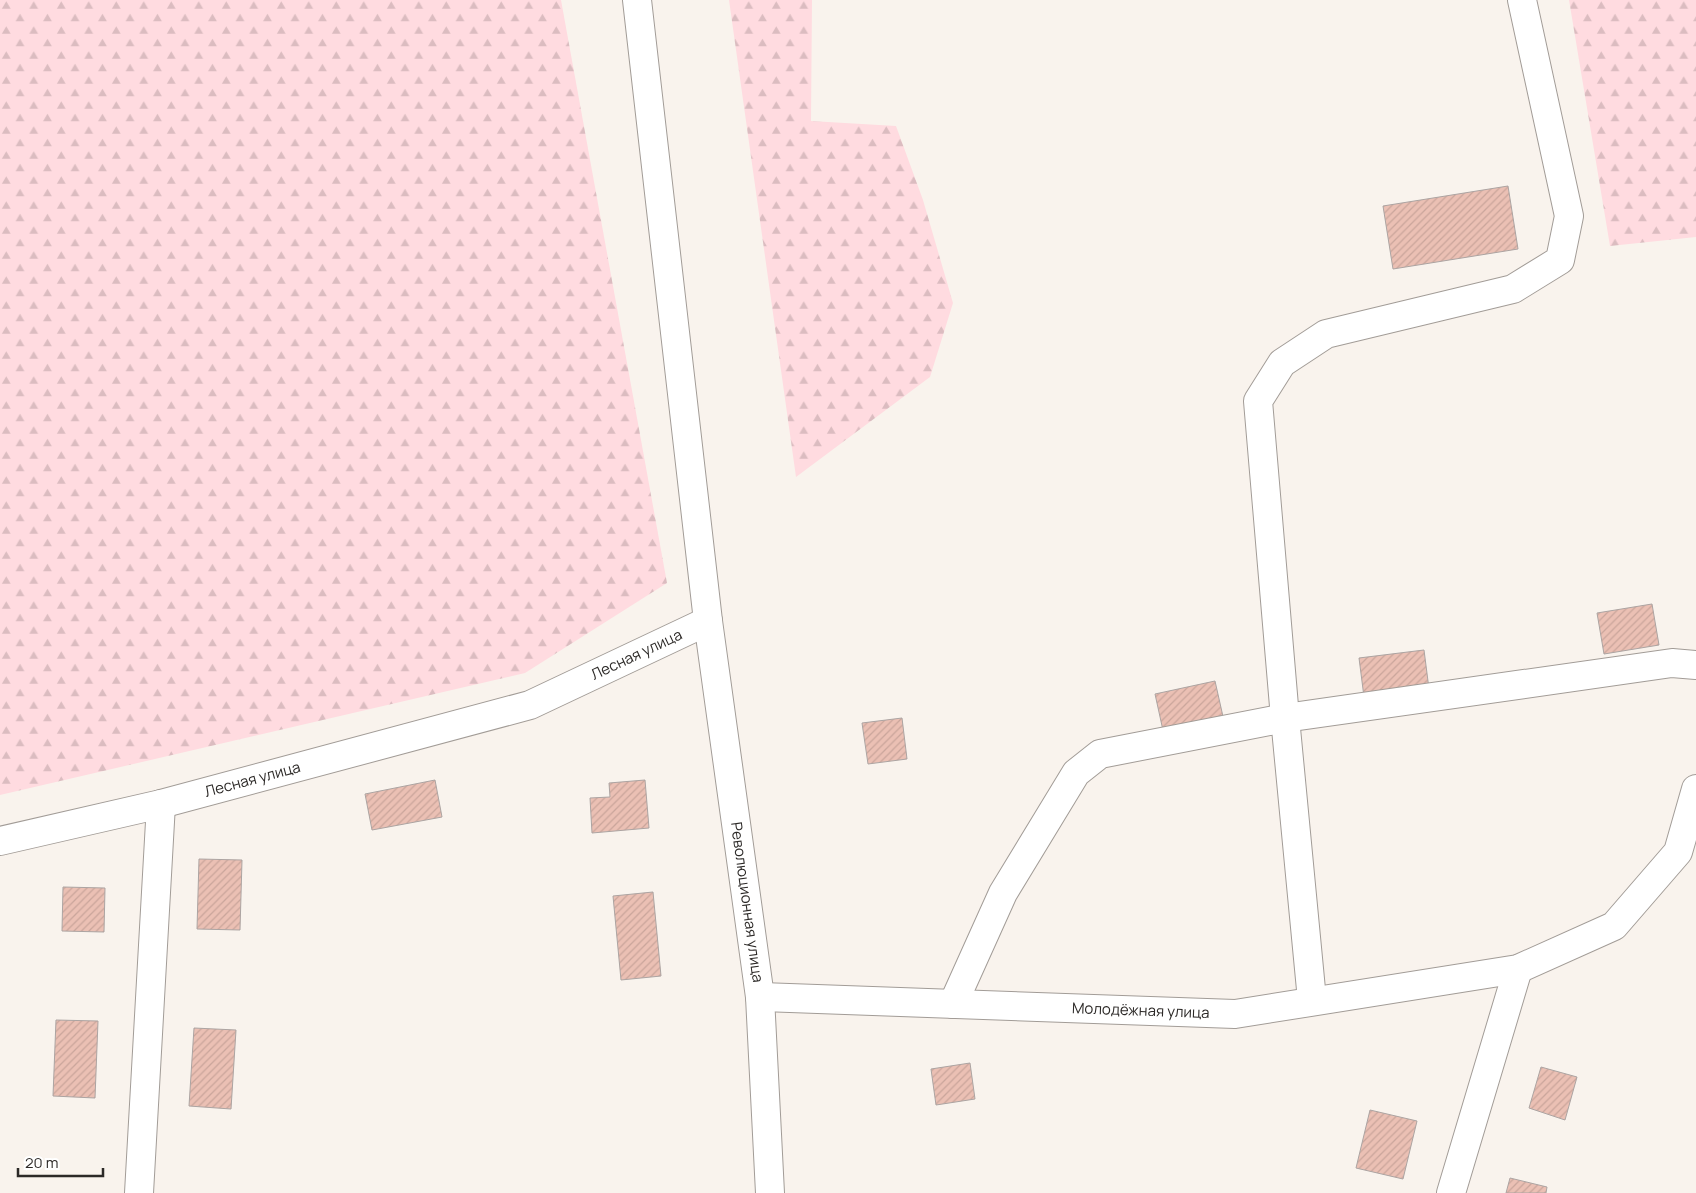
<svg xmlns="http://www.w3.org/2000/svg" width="1696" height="1193" viewBox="0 0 1696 1193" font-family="Manrope,sans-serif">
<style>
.forest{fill:url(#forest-firs)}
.building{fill:url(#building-hatch);stroke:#aca4a2}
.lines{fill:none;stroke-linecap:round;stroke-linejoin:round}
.minor-casing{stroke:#a29c97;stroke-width:30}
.minor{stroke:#fff;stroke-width:28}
.labels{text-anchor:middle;stroke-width:4;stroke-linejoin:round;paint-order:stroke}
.street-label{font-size:15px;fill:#2c2927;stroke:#fff}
</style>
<defs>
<pattern id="forest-firs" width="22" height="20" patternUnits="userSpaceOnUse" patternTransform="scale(1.25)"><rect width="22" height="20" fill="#ffdbe0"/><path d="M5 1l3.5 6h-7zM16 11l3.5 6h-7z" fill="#dbbcc0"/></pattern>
<pattern id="building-hatch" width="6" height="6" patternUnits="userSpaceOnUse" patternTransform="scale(1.25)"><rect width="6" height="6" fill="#ebc0b4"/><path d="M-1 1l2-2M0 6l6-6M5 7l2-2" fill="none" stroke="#caa59b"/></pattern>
</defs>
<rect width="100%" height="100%" fill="#f9f3ed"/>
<g class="forest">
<polygon points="0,0 561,0 667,583 525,673 0,795"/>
<polygon points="729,0 812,0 811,121 896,126 923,200 953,303 930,377 796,477"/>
<polygon points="1569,0 1696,0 1696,237 1610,246"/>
</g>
<g class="building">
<polygon points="1508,186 1518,249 1393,269 1383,206"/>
<polygon points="1652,604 1659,645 1604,654 1597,613"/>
<polygon points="1424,650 1429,689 1364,697 1359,658"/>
<polygon points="1215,681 1224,721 1164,735 1155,694"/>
<polygon points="902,718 907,759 868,764 862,723"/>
<polygon points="435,780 442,817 372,830 365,794"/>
<polygon points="645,780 649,828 592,833 590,798 610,797 609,783"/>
<polygon points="199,859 242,860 240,930 197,929"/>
<polygon points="63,887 105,888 104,932 62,931"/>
<polygon points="653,892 661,976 621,980 613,896"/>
<polygon points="56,1020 98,1021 95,1098 53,1096"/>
<polygon points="194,1028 236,1030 231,1109 189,1106"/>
<polygon points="970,1063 975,1099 936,1105 931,1069"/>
<polygon points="1541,1067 1577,1077 1565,1120 1529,1108"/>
<polygon points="1370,1110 1417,1121 1403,1179 1356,1168"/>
<polygon points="1510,1178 1547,1187 1546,1193 1506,1193"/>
</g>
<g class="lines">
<defs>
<g id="minor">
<path id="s1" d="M637,0L708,621L760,997L770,1193"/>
<path id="s2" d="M0,841L161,804L530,705L708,621"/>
<path id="s3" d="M760,997L1235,1014L1518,969L1614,926L1678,852L1696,789"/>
<polyline points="1312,1000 1285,718 1258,401 1282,363 1326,334 1513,289 1560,260 1569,216 1522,0"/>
<polyline points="953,1004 1003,893 1076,773 1100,754 1285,718 1672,663 1696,665"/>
<polyline points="139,1193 161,804"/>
<polyline points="1451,1193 1518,969"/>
</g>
</defs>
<use href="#minor" class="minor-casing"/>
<use href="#minor" class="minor"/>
</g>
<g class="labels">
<g class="street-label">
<text dy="5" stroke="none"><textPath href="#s2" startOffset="665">Лесная улица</textPath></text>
<text dy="5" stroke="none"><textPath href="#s2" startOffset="260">Лесная улица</textPath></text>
<text dy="5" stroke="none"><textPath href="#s1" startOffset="909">Революционная улица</textPath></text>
<text dy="5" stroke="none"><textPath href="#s3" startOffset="381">Молодёжная улица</textPath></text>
</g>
</g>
<path d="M18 1168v8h85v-8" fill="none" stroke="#2c2927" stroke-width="2.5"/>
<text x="25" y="1168" font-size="15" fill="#2c2927" stroke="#ffffff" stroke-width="4" paint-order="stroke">20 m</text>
</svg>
